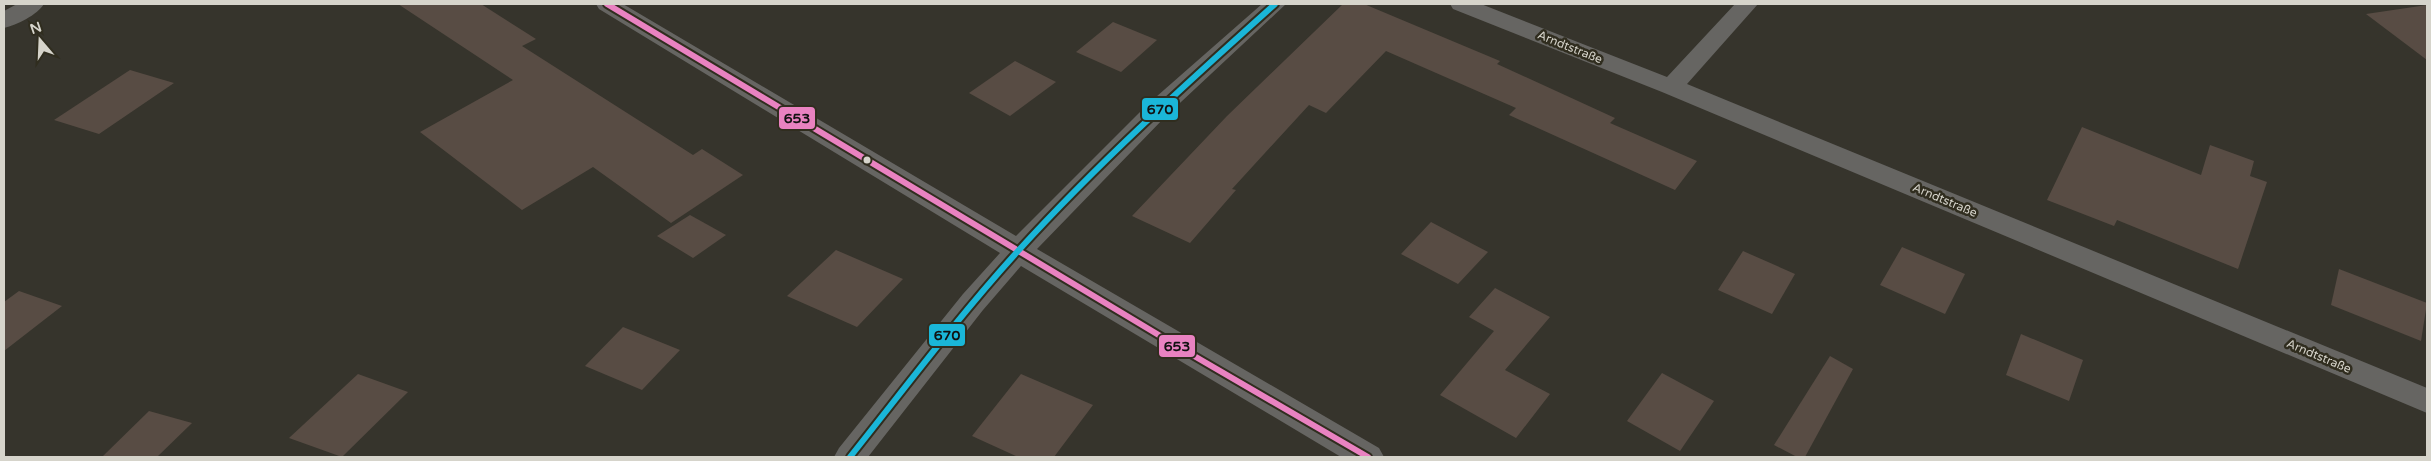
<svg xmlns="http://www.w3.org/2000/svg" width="2431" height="461" viewBox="0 0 2431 461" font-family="'Varela Round',sans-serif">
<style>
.building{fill:#584c44}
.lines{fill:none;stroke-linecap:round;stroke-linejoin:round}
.minor{fill:#666562;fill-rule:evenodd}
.bus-1-casing{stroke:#302d1f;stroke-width:10}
.bus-2-casing{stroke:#302d1f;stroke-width:10}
.bus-1{stroke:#e982c1;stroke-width:6}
.bus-2{stroke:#1ab6d8;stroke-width:6}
.bus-dot{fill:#d6d4cb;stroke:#302d1f;stroke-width:2}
.labels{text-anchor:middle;stroke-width:5;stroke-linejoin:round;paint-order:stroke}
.street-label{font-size:12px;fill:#d6d4cb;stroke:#302d1f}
.line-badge{stroke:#302d1f;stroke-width:2}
.pale-badge-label{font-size:14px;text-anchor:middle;font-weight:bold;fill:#111}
</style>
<rect width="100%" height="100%" fill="#36342c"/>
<g class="building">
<polygon points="398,4 481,4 536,39 522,46 693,155 702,149 743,175 671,223 593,167 522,210 420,132 513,80"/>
<polygon points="1343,4 1364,4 1500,61 1497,64 1615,118 1610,123 1697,161 1675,190 1509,115 1516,108 1386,51 1326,113 1309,105 1232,189 1236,190 1190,243 1132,216 1227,116"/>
<polygon points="2427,5 2427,60 2366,14"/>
<polygon points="1113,22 1157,40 1121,72 1076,52"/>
<polygon points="1015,61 1056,82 1010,116 969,93"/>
<polygon points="130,70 174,83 99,134 54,120"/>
<polygon points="2082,127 2201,175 2210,145 2254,161 2250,176 2267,182 2238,269 2117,220 2114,226 2047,200"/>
<polygon points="690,215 726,235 693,258 657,236"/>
<polygon points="1431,222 1488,252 1458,284 1401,254"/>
<polygon points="1902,247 1965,274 1945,314 1880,285"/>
<polygon points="836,250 903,279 857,327 787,296"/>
<polygon points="1743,251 1795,274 1772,314 1718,290"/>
<polygon points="2339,269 2427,303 2421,341 2331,305"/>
<polygon points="1495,288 1550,317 1505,370 1550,394 1516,438 1440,395 1494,331 1469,317"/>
<polygon points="19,291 62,306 4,351 4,302"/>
<polygon points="623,327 680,350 642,390 585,366"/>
<polygon points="2021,334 2083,360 2069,401 2006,375"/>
<polygon points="1830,356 1853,369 1805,457 1797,457 1774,445"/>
<polygon points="1662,373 1714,401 1680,451 1627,421"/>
<polygon points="358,374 408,392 342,457 289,438"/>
<polygon points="1021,374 1093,405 1054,457 1018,457 972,436"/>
<polygon points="149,411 192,423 157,457 102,457"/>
</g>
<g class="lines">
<g class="minor">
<path d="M17,4H44C37,15 17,25 4,28V11Z"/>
<polygon points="596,4 623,4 1016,236 1148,104 1262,4 1286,4 1166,116 1037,249 1379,448 1384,457 1341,457 1021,266 983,310 868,457 834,457 839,448 963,294 1000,253 599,9"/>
<polygon points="1450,4 1481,4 1667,77 1735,4 1758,4 1687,84 2427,388 2427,413 1662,92 1453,9"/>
</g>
<defs>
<polyline id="bus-1" points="607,4 1177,346 1368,457"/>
<path id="bus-2" d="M850,457C905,388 958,317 1018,251C1098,163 1187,83 1275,4"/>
</defs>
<use href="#bus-1" class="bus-1-casing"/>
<use href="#bus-2" class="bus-2-casing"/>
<use href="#bus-1" class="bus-1"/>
<use href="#bus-2" class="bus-2"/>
</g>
<circle class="bus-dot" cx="867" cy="160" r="4.5"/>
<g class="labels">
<g class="street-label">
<text transform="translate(1570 47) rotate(22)" y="4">Arndtstraße</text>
<text transform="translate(1945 200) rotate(23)" y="4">Arndtstraße</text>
<text transform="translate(2319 356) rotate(23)" y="4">Arndtstraße</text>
</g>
</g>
<g class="line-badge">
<rect x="1141" y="97" width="38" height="24" rx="5" fill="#1ab6d8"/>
<rect x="778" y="106" width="38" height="24" rx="5" fill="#e982c1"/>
<rect x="928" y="323" width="38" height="24" rx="5" fill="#1ab6d8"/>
<rect x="1158" y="334" width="38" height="24" rx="5" fill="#e982c1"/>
</g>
<g class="pale-badge-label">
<text x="1160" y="114">670</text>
<text x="797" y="123">653</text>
<text x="947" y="340">670</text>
<text x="1177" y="351">653</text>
</g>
<rect width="2431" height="461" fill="none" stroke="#d6d4cb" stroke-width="10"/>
<g transform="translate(40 40) rotate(341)" stroke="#302d1f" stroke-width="4" paint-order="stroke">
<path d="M0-4L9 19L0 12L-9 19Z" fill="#d6d4cb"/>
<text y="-8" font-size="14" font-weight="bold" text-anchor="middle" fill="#d6d4cb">N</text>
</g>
</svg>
